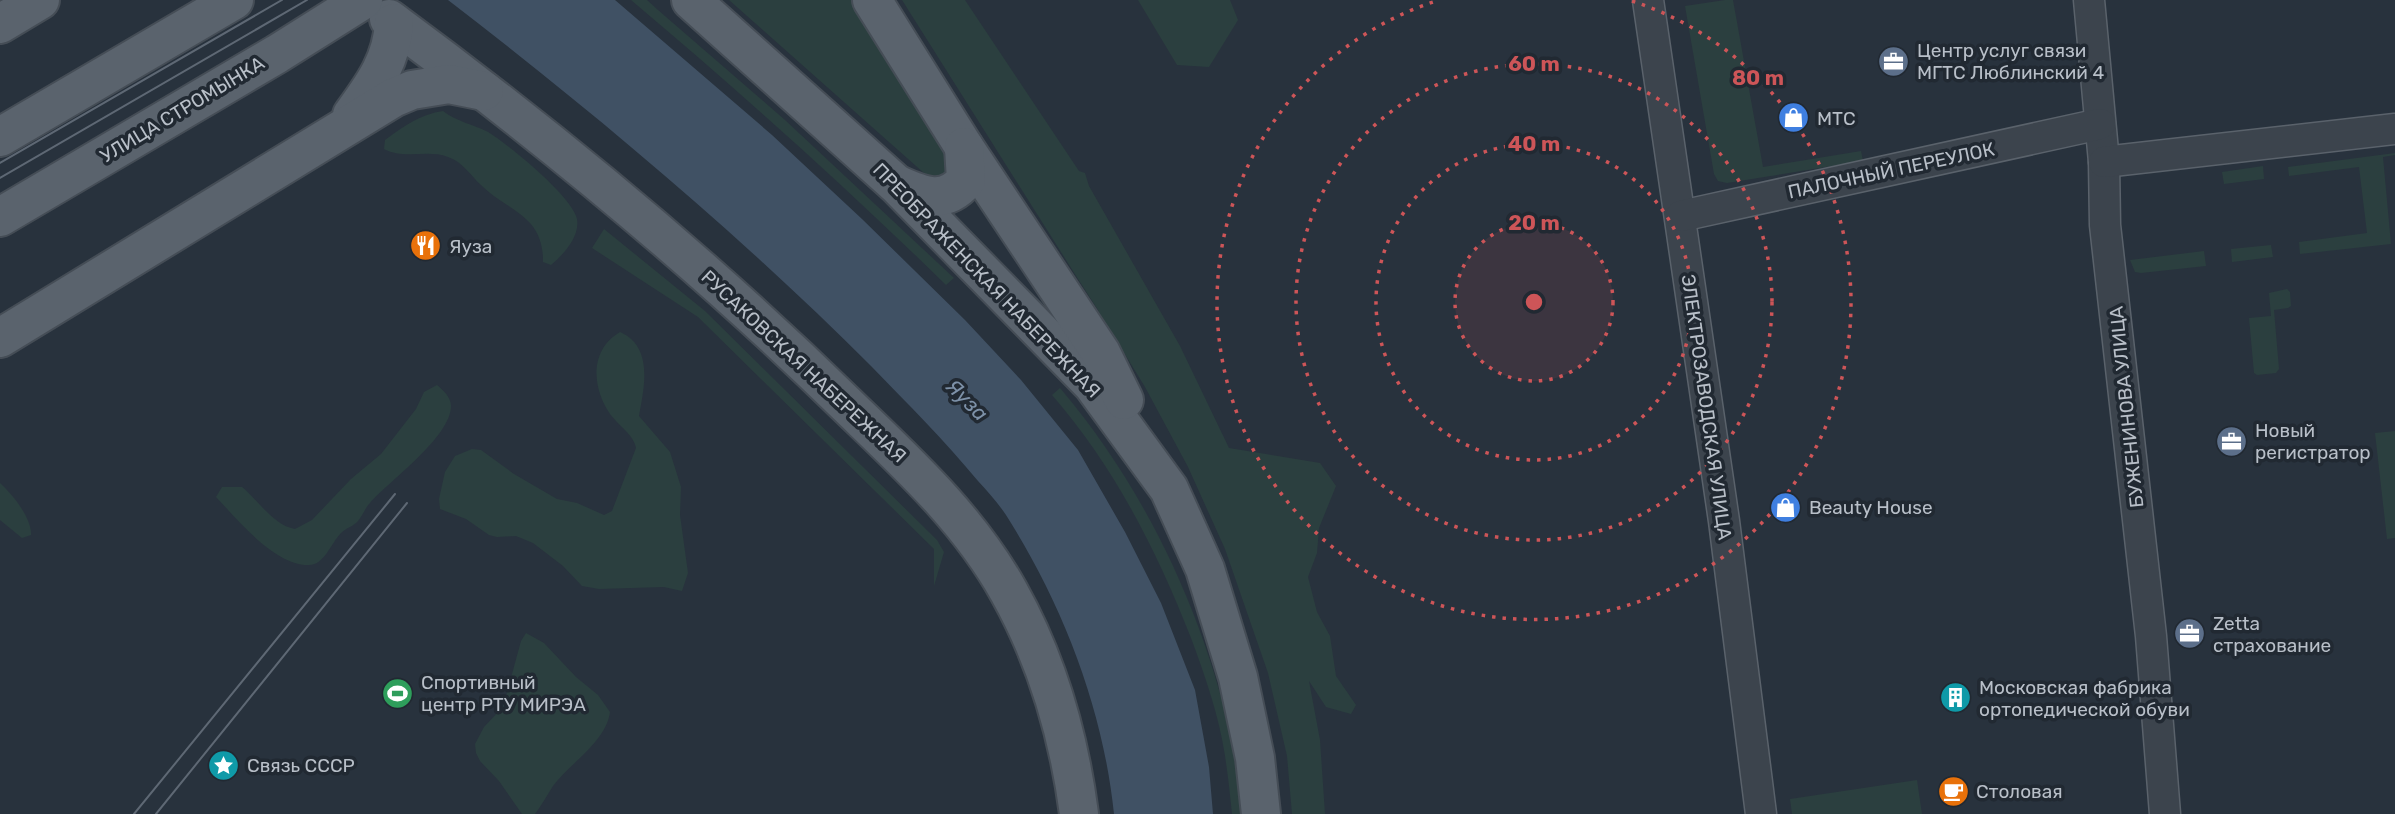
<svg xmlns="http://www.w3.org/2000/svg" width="2395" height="814" viewBox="0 0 2395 814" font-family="Rubik,sans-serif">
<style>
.green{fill:#2b3f3f}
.water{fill:#405164}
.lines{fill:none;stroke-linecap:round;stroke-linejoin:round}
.minor-casing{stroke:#5a626b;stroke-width:33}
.major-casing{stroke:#454d56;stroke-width:42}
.minor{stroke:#3c444d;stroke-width:30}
.major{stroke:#5a636d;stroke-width:38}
.tram{stroke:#5e6874;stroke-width:2}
.ring{fill:none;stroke:#cd5558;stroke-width:3.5;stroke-dasharray:3.5 7}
.labels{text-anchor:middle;stroke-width:7;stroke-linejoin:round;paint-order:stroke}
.poi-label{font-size:19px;fill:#b8bfc8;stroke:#212932;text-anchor:start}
.street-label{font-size:19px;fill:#b8bfc8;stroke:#212932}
.water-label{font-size:21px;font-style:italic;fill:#7d91a8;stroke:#212932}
.centre{fill:#cd5558;stroke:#212932;stroke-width:3.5}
.ring-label{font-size:21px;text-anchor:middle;font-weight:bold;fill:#cd5558;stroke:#212932;stroke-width:7;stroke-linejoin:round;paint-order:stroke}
</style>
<rect width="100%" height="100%" fill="#28323d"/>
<g class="green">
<path d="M631,0H647L658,10L785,120L954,278L946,285C845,186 739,91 631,0Z"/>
<polygon points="729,0 852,0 941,140 955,172 938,182 925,174"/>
<polygon points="902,0 965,0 1079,171 1085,173 1089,186 1180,346 1229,448 1320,463 1336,486 1319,528 1317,553 1308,577 1317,612 1330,636 1336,676 1356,705 1351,714 1326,707 1309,681 1320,740 1325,814 1292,814 1287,756 1268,673 1225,549 1188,467 1145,387 1118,343 1110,337 1098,310 1078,279"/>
<polygon points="1138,0 1230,0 1238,20 1209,67 1177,65"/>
<polygon points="1725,0 1733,0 1763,167 1861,151 1863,161 1727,183 1718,181 1714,174 1685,6"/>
<path d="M443,111C457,122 473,124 488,132C508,144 573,197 577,219C580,237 563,255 551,265L543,262C544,215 507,211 481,185C470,175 463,162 448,157C427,149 405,160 384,149L385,140C402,127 421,114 443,111Z"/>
<polygon points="2395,153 2395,155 2383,157 2391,244 2300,254 2299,242 2367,233 2359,167 2289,176 2288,167"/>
<polygon points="2263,166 2264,179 2224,184 2222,172"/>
<polygon points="604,229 705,311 937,540 944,552 934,586 934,549 698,317 592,248"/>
<polygon points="2271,245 2273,257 2232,262 2231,249"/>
<polygon points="2204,251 2206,266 2141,273 2135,272 2130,260"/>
<polygon points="2287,289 2290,292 2291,306 2288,308 2274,310 2279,369 2276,373 2257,375 2254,373 2249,318 2271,316 2269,293"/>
<path d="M620,332C654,347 644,388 639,416L670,452L681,487L680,515L688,573L682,591L664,587L599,589L582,586L563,566L533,543L516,536L497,537L489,535L466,519L440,509L439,499L445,472L455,456L472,449L481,450L514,474L557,499L577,503L604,515L612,511L636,448C634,435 618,425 610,414C592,388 589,350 620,332Z"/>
<path d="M437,385C443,390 451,397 451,406C451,437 389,481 370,503C365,508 363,515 358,521C354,526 346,528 341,533C331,543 324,566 308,565C274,565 238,520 216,497L222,487H242C259,501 273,525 295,529L312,520L351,479L381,454L416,409L424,392Z"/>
<path d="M1060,388C1147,490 1207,620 1234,750C1239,771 1239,793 1242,814H1232C1230,795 1228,775 1225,756C1219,716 1205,676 1191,638C1157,551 1114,466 1052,395Z"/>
<polygon points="2395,431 2395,538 2387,539 2375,433"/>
<path d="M0,483C12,494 32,518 31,535L22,538L0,520Z"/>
<path d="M526,633L544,643L576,677L598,695L610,712C606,742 570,763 553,786C547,795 542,805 535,814H522L499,781L480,761L476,753L475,744L484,727L503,707L521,641Z"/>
<polygon points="1917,780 1922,814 1792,814 1790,799"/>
</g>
<path class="water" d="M448,0H615L772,135L862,219L965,320L1021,380L1078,450L1125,532L1161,603L1195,690L1209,767L1213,814H1114C1103,708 1063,605 1006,515C998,503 988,492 978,481C945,441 908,404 871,366C740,235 595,113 448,0Z"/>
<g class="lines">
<defs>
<g id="minor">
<polyline points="1648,0 1724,521 1761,814"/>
<polyline points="2089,0 2104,162 2105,225 2151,636 2165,814"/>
<polyline points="2104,162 2395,129"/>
<polyline points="1681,216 2100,124"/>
</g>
<g id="major">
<polyline points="691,0 896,184 1093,385 1169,489 1205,569 1238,677 1255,758 1261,814"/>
<polyline points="872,0 964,147 1101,353 1124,400"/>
<path d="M389,19C549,137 704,265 846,404C906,462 968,518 1009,592C1047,660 1069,737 1079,814"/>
<polyline points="0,24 40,0"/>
<path d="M352,115C373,86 392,61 394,23"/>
<polyline points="0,137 234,0"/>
<path d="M896,184C923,196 944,206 966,180L964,147"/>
<polyline points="0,217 277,54 363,0"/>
<polyline points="0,338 393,98 412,90 449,84 484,91"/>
</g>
</defs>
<use href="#minor" class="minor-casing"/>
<use href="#major" class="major-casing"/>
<use href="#minor" class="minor"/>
<use href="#major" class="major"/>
<g class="tram">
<polyline points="0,163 282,0"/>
<polyline points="0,178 307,0"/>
<polyline points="134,814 395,494"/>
<polyline points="156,814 407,503"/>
</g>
</g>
<circle cx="1534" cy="302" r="79" fill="#cd5558" fill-opacity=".12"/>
<g class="ring">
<circle cx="1534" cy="302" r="79"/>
<circle cx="1534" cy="302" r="158"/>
<circle cx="1534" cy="302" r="238"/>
<path d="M1632 1A317 317 0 1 1 1436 1"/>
</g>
<defs>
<symbol id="office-disc" viewBox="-11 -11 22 22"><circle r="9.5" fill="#5c6f8a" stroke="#212932"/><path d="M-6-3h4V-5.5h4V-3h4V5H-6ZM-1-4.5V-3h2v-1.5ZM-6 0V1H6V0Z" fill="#fff"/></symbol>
<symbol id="shop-disc" viewBox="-11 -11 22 22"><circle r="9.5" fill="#3f7fe0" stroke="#212932"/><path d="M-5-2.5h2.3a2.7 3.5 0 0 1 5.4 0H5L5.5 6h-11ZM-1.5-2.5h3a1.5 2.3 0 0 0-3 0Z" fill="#fff"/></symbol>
<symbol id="restaurant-disc" viewBox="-11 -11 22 22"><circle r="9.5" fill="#e8710a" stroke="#212932"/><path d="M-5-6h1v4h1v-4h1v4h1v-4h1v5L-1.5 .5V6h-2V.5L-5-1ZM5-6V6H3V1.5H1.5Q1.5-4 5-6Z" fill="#fff"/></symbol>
<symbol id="stadium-disc" viewBox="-11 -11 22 22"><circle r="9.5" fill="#2e9e5b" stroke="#212932"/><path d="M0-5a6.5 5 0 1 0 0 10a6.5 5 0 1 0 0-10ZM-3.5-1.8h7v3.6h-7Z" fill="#fff"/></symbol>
<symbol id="building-disc" viewBox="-11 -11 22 22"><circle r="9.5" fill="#0f9aa8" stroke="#212932"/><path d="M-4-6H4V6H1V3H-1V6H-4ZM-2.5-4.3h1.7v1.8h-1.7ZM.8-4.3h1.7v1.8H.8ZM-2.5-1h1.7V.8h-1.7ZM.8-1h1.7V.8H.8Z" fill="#fff"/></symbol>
<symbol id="sight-disc" viewBox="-11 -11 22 22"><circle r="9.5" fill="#0f9aa8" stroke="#212932"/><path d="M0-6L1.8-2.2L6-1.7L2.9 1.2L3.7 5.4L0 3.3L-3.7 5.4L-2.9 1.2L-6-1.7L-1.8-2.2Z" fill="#fff"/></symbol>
<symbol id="cafe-disc" viewBox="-11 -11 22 22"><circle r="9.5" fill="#e8710a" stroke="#212932"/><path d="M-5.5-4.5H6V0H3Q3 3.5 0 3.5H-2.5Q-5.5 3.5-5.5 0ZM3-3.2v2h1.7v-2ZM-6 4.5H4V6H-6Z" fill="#fff"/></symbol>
</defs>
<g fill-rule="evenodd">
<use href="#office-disc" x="1876" y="44" width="35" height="35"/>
<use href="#shop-disc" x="1776" y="100" width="35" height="35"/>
<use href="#restaurant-disc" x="408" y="228" width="35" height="35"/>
<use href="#office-disc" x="2214" y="424" width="35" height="35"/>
<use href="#shop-disc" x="1768" y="490" width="35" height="35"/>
<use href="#office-disc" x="2172" y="616" width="35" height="35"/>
<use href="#stadium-disc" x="380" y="676" width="35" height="35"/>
<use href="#building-disc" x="1938" y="680" width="35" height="35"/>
<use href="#sight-disc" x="206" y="748" width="35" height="35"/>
<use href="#cafe-disc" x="1936" y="774" width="35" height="35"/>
</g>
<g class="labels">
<g class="poi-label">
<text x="1917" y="57">Центр услуг связи<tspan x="1917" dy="22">МГТС Люблинский 4</tspan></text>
<text x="1817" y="125">МТС</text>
<text x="449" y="253">Яуза</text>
<text x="2255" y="437">Новый<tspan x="2255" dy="22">регистратор</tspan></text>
<text x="1809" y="514">Beauty House</text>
<text x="2213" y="630">Zetta<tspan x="2213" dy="22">страхование</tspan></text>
<text x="421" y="689">Спортивный<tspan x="421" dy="22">центр РТУ МИРЭА</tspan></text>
<text x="1979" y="694">Московская фабрика<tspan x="1979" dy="22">ортопедической обуви</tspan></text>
<text x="247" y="772">Связь СССР</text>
<text x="1976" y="798">Столовая</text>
</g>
<g class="street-label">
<text transform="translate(182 109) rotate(-31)" y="7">УЛИЦА СТРОМЫНКА</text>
<text transform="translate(1891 170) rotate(-12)" y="7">ПАЛОЧНЫЙ ПЕРЕУЛОК</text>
<text transform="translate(987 280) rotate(46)" y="7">ПРЕОБРАЖЕНСКАЯ НАБЕРЕЖНАЯ</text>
<text transform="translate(804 366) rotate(43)" y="7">РУСАКОВСКАЯ НАБЕРЕЖНАЯ</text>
<text transform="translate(1707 407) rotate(82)" y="7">ЭЛЕКТРОЗАВОДСКАЯ УЛИЦА</text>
<text transform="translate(2126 407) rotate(-96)" y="7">БУЖЕНИНОВА УЛИЦА</text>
</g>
<g class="water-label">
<text transform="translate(967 400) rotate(45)" y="7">Яуза</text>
</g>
</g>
<circle cx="1534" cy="302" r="10" class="centre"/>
<g class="ring-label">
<text x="1534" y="71">60 m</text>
<text x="1758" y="85">80 m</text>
<text x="1534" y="151">40 m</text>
<text x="1534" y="230">20 m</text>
</g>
</svg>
